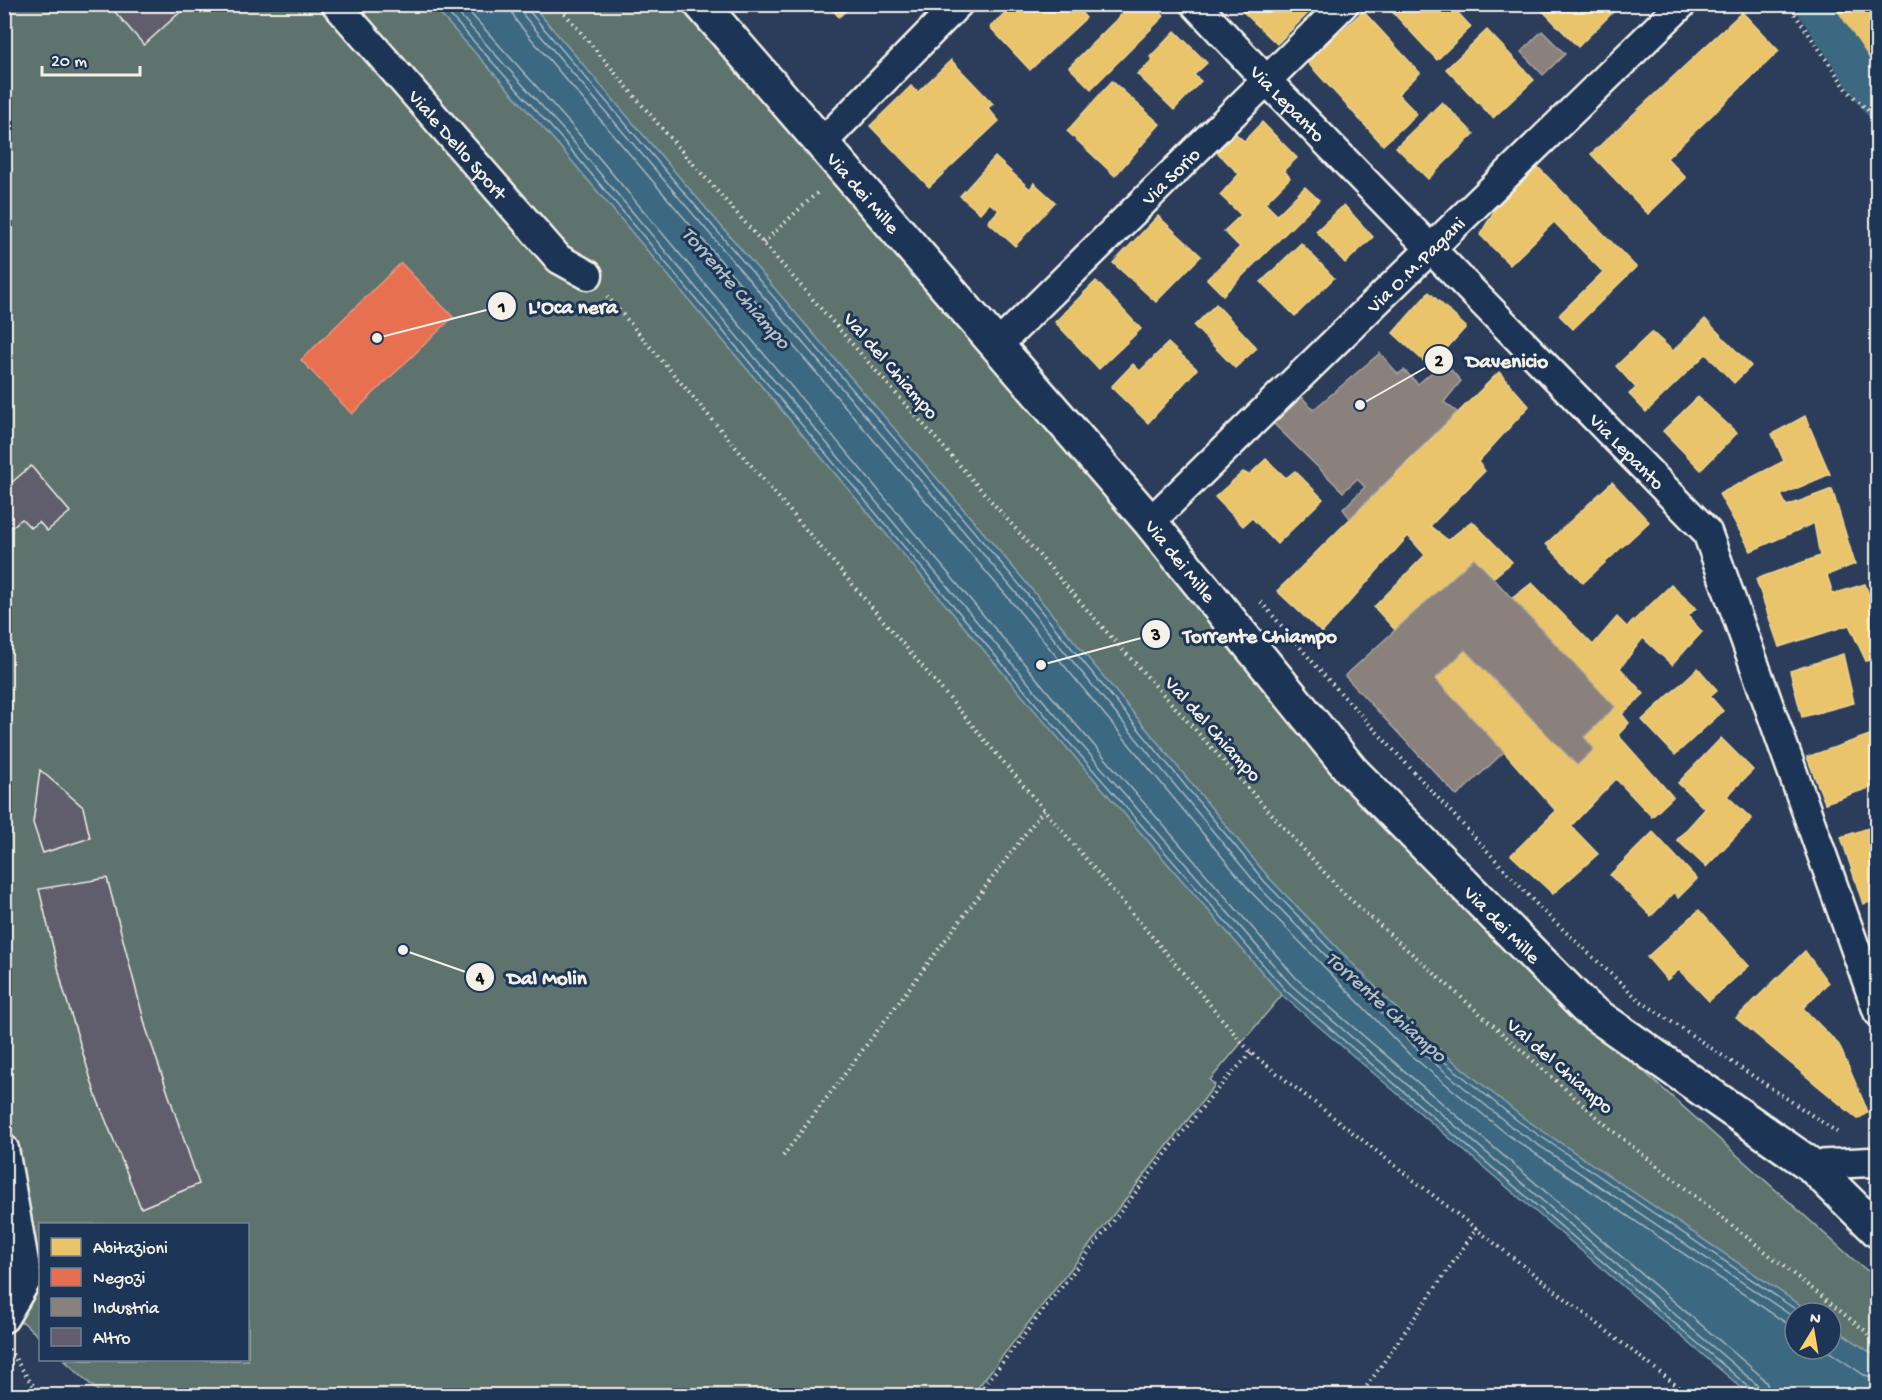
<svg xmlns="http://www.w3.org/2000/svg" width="1882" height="1400" viewBox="0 0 1882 1400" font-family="'Gochi Hand',sans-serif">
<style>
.green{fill:#5f736e;stroke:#aab2ab;stroke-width:1.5}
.water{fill:#3c6881;stroke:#869faa;stroke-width:1.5}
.homes{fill:#e9c46a;stroke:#ecd290;stroke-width:1.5}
.shops{fill:#e76f51;stroke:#eb967e;stroke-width:1.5}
.industry{fill:#8a817c;stroke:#aaa39c;stroke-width:1.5}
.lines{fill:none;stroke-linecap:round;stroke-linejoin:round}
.shore{stroke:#aababf;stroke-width:1.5}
.canal{stroke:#3c6881;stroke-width:34}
.building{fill:#615d6d;stroke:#f4f1e8;stroke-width:1.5}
.minor-casing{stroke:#f4f1e8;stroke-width:33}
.secondary-casing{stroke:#f4f1e8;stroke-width:38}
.path{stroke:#f4f1e8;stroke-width:4;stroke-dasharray:1.5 4.5;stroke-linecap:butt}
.minor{stroke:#1d3557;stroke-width:28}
.secondary{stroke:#1d3557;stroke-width:33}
.labels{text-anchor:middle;stroke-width:6;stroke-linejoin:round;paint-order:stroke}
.street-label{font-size:20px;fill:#f4f1e8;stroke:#1d3557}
.water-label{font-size:21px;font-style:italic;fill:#b4c1c4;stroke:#1d3557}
.leader{fill:none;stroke:#f4f1e8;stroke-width:2}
.callout-dot{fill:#f4f1e8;stroke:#1d3557;stroke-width:2}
.mark-label{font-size:18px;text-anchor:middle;font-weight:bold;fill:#111}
.callout-label{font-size:21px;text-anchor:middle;font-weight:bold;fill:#f4f1e8;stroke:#1d3557;stroke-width:6;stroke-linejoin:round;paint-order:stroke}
</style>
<rect width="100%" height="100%" fill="#2b3d5b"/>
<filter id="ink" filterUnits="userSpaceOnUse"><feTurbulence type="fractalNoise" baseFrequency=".0167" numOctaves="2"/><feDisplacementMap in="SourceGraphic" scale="12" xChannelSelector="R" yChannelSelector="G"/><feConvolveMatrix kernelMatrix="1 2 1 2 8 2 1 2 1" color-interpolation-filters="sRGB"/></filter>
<g filter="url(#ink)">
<g class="green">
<polygon points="5,5 432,5 556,142 1042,719 1282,995 1210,1080 1215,1085 972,1395 103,1396 64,1360 248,1360 248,1224 40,1224 40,1338 23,1322 5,1325"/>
<polygon points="532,5 701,5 1581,1015 1855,1261 1877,1278 1877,1357 1831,1326 1831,1313 1812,1313 1522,1117 1425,1038 1269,878 1023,579"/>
</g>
<polygon class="water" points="432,5 532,5 1023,579 1269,878 1425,1038 1522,1117 1812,1313 1795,1313 1795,1349 1831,1349 1831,1326 1877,1357 1877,1395 1750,1395 1282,995 1042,719 556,142"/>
<g class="homes">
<polygon points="827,4 853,4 839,17"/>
<polygon points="1014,4 1074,4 1086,18 1030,70 990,27"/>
<polygon points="1132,4 1153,4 1164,16 1091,89 1069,67"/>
<polygon points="1235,4 1317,4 1277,44"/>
<polygon points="1385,4 1450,4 1471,27 1437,60"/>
<polygon points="1536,4 1617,4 1619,6 1578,47"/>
<polygon points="1822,4 1878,4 1878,83 1851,47"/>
<polygon points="1363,11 1420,73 1398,94 1417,114 1383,145 1307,62"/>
<polygon points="1742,12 1779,51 1667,158 1686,178 1648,214 1591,154"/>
<polygon points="1487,30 1534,80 1493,118 1446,69"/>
<polygon points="1175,31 1207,63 1194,75 1201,81 1174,110 1137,74 1153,60 1150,57"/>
<polygon points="951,60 993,104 988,108 999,121 929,187 870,126 911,86 918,92"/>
<polygon points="1112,81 1160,124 1115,176 1067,131"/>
<polygon points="1442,102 1474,134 1428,179 1396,147"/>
<polygon points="1262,122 1297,158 1284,170 1290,178 1265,203 1277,215 1305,187 1319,200 1223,295 1207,279 1240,247 1224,231 1241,215 1220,195 1239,174 1217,152 1236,134 1244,141"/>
<polygon points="995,157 1030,189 1034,183 1055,202 1015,246 988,222 999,210 989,203 980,213 960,196"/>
<polygon points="1538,167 1636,267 1573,329 1559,315 1603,272 1554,222 1510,265 1480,235 1497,206"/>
<polygon points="1344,205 1373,237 1345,263 1316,231"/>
<polygon points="1158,216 1201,256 1156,302 1113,263"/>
<polygon points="1301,243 1334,278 1295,316 1261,282"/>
<polygon points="1096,281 1141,329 1099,369 1055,322"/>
<polygon points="1429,292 1466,327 1430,367 1393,333"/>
<polygon points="1216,304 1257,348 1235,368 1194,326"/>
<polygon points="1705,319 1751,366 1734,383 1706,354 1646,412 1629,394 1636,388 1616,366 1652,332 1673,351"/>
<polygon points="1168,343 1197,369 1148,423 1111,387 1133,364 1140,371"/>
<polygon points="1499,372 1529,406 1478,462 1485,471 1430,526 1448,540 1472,521 1512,562 1494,577 1474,558 1395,630 1374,607 1425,555 1408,536 1322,633 1277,591"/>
<polygon points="1698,397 1737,433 1701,470 1663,431"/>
<polygon points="1805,416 1830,474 1781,495 1787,506 1832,489 1855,564 1827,575 1833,594 1865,584 1878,620 1878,657 1866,661 1849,625 1779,647 1756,579 1820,556 1814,523 1751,551 1719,494 1784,461 1772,434"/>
<polygon points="1266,459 1286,478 1295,471 1323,499 1277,544 1252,518 1243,526 1215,497 1243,472 1249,475"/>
<polygon points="1612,482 1649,522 1583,583 1546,544"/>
<polygon points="1532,583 1593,645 1617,617 1627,627 1671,585 1696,608 1688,616 1702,632 1672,665 1643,638 1620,668 1644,694 1622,714 1629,723 1618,735 1673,797 1652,817 1616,779 1571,826 1598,854 1553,894 1511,855 1556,811 1504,752 1435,679 1465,650 1577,765 1594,749 1584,737 1615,707 1511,599"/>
<polygon points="1843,654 1854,703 1802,717 1790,671"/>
<polygon points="1698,668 1717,690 1710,696 1723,711 1675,755 1642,720"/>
<polygon points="1878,732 1878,785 1825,803 1807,757"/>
<polygon points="1721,738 1753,770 1727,796 1752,819 1706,867 1677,840 1705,809 1678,783"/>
<polygon points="1878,825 1878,900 1863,904 1841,837"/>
<polygon points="1653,832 1697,879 1678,898 1675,892 1651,916 1610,875"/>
<polygon points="1699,910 1749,966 1709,1001 1679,970 1667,980 1647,957"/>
<polygon points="1805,951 1828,983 1803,1008 1839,1045 1868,1112 1858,1119 1736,1018"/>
</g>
<polygon class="shops" points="401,263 453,317 352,414 301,360"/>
<g class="industry">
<polygon points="1542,31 1565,54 1543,75 1521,52"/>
<polygon points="1380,353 1398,374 1404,370 1418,384 1444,362 1461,381 1444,402 1457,412 1350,518 1343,509 1365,487 1357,479 1343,492 1273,423 1302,397 1313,410"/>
<polygon points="1474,558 1615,707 1584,737 1594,749 1577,765 1465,650 1435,679 1504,752 1457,796 1345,676"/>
</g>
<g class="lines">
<g class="shore">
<polyline points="440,4 561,138 1046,716 1286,991 1750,1388 1753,1396"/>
<polyline points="450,4 566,133 1052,711 1291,985 1755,1383 1759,1388 1760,1396"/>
<polyline points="462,4 573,127 1059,705 1297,979 1761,1376 1767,1384 1769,1396"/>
<polyline points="511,4 513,14 517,22 1005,594 1252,893 1409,1054 1508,1135 1795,1329"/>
<polyline points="520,4 524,16 1012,588 1259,887 1415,1047 1513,1128 1795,1318"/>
<polyline points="528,4 529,11 1018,583 1265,882 1420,1042 1518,1121 1801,1313"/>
<polyline points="1825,1349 1864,1375 1878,1378"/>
</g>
<polyline class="canal" points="1812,4 1878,102"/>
</g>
<g class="building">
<polygon points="108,4 189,4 144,45"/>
<polygon points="31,466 70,512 47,531 39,522 31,528 22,519 4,533 4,489"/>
<polygon points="40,770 83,807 90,838 43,853 33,823"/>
<polygon points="107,878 146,1028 199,1184 141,1208 96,1096 63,988 39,889"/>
</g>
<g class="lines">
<defs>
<g id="minor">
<path id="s1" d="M336,4L559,259L588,275"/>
<path id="s2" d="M1195,4L1267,81L1707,532L1878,1012"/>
<polyline points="822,143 958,4"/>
<path id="s3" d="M997,346L1344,4"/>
<path id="s4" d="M1150,522L1682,4"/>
<polyline points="4,1149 27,1279 4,1318"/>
<polyline points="1811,1165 1870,1162 1878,1164"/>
</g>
<g id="secondary">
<path id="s5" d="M701,4L1150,522L1351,770L1586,1008L1811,1165L1878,1231"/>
</g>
</defs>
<use href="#minor" class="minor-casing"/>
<use href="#secondary" class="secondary-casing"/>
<g class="path">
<polyline points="557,4 664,131 1113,639 1343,893 1613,1131 1878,1341"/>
<polyline points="1788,4 1848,91 1878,120"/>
<polyline points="763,243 820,190"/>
<polyline points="607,296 1251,1053 1690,1396"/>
<polyline points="1261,602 1324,675 1541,909 1639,1000 1837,1132"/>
<polyline points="783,1156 1044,809"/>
<polyline points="9,1349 31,1383 45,1396"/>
<polyline points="976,1396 1212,1095 1251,1053"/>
<polyline points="1360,1396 1477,1228"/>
</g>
<use href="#minor" class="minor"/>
<use href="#secondary" class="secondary"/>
</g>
</g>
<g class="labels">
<g class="street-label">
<text dy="7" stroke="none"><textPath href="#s2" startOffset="136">Via Lepanto</textPath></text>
<text dy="7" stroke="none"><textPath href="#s1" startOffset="186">Viale Dello Sport</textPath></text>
<text dy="7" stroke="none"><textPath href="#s3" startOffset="243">Via Sorio</textPath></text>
<text dy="7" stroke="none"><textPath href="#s5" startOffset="249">Via dei Mille</textPath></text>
<text dy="7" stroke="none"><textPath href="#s4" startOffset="370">Via O.M.Pagani</textPath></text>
<text transform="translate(892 365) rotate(49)" y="7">Val del Chiampo</text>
<text dy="7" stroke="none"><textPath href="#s2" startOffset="622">Via Lepanto</textPath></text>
<text dy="7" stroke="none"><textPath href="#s5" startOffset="735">Via dei Mille</textPath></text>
<text transform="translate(1214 728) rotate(48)" y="7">Val del Chiampo</text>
<text dy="7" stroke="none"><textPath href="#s5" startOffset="1221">Via dei Mille</textPath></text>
<text transform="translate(1561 1065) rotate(41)" y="7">Val del Chiampo</text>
</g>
<g class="water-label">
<text transform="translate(737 287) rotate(49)" y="7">Torrente Chiampo</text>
<text transform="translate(1387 1006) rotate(42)" y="7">Torrente Chiampo</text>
</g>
</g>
<path class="leader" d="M377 338L502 306M1360 405L1439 360M1041 665L1156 634M403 950L480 977"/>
<g class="callout-dot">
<circle cx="377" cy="338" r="6"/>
<circle cx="1360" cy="405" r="6"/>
<circle cx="1041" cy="665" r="6"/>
<circle cx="403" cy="950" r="6"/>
<circle cx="502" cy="306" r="15"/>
<circle cx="1439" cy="360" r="15"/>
<circle cx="1156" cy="634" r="15"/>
<circle cx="480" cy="977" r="15"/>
</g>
<g class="mark-label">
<text x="502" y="312">1</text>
<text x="1439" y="366">2</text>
<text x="1156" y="640">3</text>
<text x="480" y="983">4</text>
</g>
<g class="callout-label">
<text x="573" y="313">L'Oca nera</text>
<text x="1507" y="367">Davenicio</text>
<text x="1260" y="642">Torrente Chiampo</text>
<text x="547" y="984">Dal Molin</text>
</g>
<rect width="1882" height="1400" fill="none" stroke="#1d3557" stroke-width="24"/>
<rect x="12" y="12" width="1858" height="1376" fill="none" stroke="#f4f1e8" stroke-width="2" filter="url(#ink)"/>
<rect x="39" y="1223" width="210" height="138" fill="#1d3557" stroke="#738091" stroke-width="1.5"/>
<rect x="51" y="1238" width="30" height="18" fill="#e9c46a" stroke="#738091" stroke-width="1.5"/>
<text x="93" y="1253" font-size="18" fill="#f4f1e8">Abitazioni</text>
<rect x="51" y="1268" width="30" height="18" fill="#e76f51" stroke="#738091" stroke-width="1.5"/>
<text x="93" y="1283" font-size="18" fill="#f4f1e8">Negozi</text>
<rect x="51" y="1298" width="30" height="18" fill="#8a817c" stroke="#738091" stroke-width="1.5"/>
<text x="93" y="1313" font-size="18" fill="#f4f1e8">Industria</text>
<rect x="51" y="1328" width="30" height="18" fill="#615d6d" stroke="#738091" stroke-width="1.5"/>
<text x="93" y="1343" font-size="18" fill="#f4f1e8">Altro</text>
<g transform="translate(1813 1331) rotate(11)"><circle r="28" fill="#1d3557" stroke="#738091" stroke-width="1.5"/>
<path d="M0-4.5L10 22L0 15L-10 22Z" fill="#ffd166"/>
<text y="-9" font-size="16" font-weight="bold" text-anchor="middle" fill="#f4f1e8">N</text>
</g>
<path d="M42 66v9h98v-9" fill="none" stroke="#f4f1e8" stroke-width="3"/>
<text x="51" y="66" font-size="18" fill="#f4f1e8" stroke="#1d3557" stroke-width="4.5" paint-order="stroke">20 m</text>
</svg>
